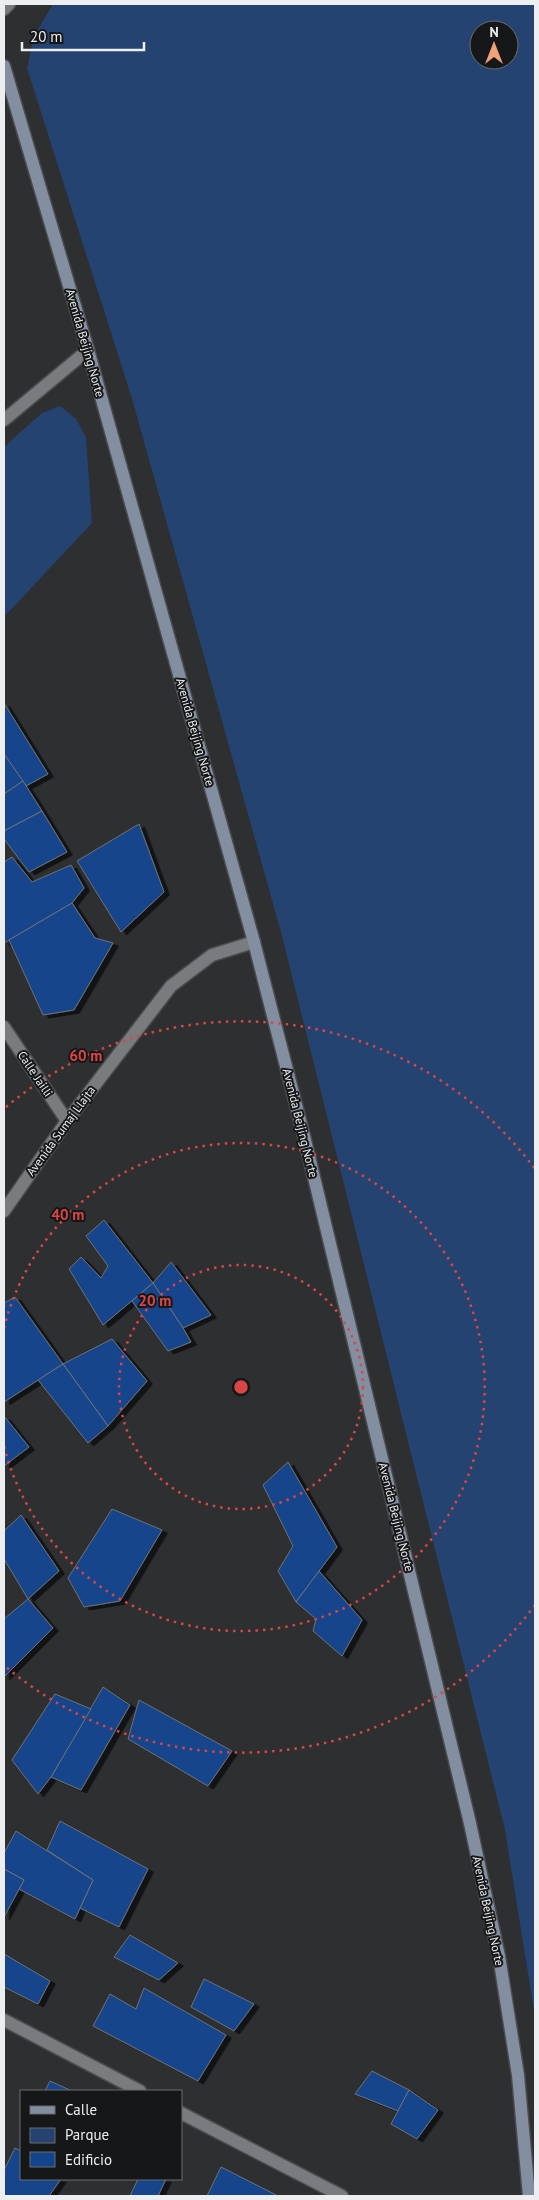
<svg xmlns="http://www.w3.org/2000/svg" width="539" height="2200" viewBox="0 0 539 2200" font-family="'PT Sans',sans-serif">
<style>
.green{fill:#254370;fill-rule:evenodd}
.building{fill:#13458c;stroke:#707275;filter:url(#shadow)}
.lines{fill:none;stroke-linecap:round;stroke-linejoin:round}
.street-casing{stroke:#494b4d;stroke-width:15}
.secondary-casing{stroke:#494b4d;stroke-width:15}
.street{stroke:#797b7e;stroke-width:12}
.secondary{stroke:#838ea1;stroke-width:12}
.ring{fill:none;stroke:#d94646;stroke-width:2.5;stroke-dasharray:2.5 5}
.labels{text-anchor:middle;stroke-width:4;stroke-linejoin:round;paint-order:stroke}
.street-label{font-size:12px;fill:#edeef0;stroke:#161718}
.centre{fill:#d94646;stroke:#161718;stroke-width:2.5}
.ring-label{font-size:15px;text-anchor:middle;font-weight:bold;fill:#d94646;stroke:#161718;stroke-width:4;stroke-linejoin:round;paint-order:stroke}
</style>
<defs>
<filter id="shadow"><feDropShadow dx="5.5" dy="3" stdDeviation="0" flood-color="#0009"/></filter>
</defs>
<rect width="100%" height="100%" fill="#2d2f31"/>
<g class="green">
<path d="M53,4H535V2017L505,1830L282,936L133,402L27,68L34,36ZM479,30H509V60H479Z"/>
<polygon points="60,406 76,419 86,437 92,523 4,617 4,447 42,413"/>
</g>
<g class="building">
<polygon points="4,703 48,774 26,786 4,754"/>
<polygon points="4,754 23,781 4,794"/>
<polygon points="23,781 42,811 4,831 4,794"/>
<polygon points="42,811 67,852 29,872 4,839 4,831"/>
<polygon points="139,824 164,892 121,932 77,861"/>
<polygon points="12,857 32,882 71,865 84,888 72,903 4,943 4,862"/>
<polygon points="72,903 95,938 113,943 74,1010 43,1015 9,940"/>
<polygon points="104,1220 153,1283 103,1325 69,1269 81,1257 101,1278 108,1266 86,1236"/>
<polygon points="171,1262 211,1315 183,1328 153,1283"/>
<polygon points="153,1283 183,1328 191,1342 168,1351 132,1301"/>
<polygon points="15,1297 63,1364 4,1402 4,1303"/>
<polygon points="112,1339 147,1381 108,1426 63,1364"/>
<polygon points="63,1364 108,1426 88,1443 38,1380"/>
<polygon points="4,1416 29,1447 4,1466"/>
<polygon points="288,1462 337,1547 296,1602 278,1571 293,1546 263,1485"/>
<polygon points="112,1509 162,1530 120,1601 84,1607 68,1578"/>
<polygon points="21,1515 59,1571 28,1599 4,1559 4,1531"/>
<polygon points="319,1571 362,1620 342,1656 313,1631 316,1619 296,1602"/>
<polygon points="28,1599 53,1628 4,1677 4,1619"/>
<polygon points="103,1687 130,1705 81,1790 51,1777"/>
<polygon points="55,1694 91,1709 51,1777 38,1794 12,1760"/>
<polygon points="139,1700 232,1751 208,1786 128,1739"/>
<polygon points="60,1821 148,1869 119,1927 80,1908 93,1880 47,1850"/>
<polygon points="16,1831 93,1880 75,1919 19,1889 24,1880 4,1869 4,1853"/>
<polygon points="4,1869 24,1880 4,1917"/>
<polygon points="130,1935 178,1963 159,1980 114,1957"/>
<polygon points="4,1954 50,1981 38,2004 4,1987"/>
<polygon points="204,1979 254,2004 234,2031 191,2007"/>
<polygon points="144,1988 226,2035 198,2081 93,2026 110,1994 136,2009"/>
<polygon points="372,2071 409,2090 398,2111 355,2094"/>
<polygon points="50,2081 72,2091 45,2091"/>
<polygon points="409,2090 438,2110 417,2139 391,2124"/>
<polygon points="15,2148 21,2151 21,2179 61,2179 49,2196 4,2196 4,2170"/>
<polygon points="221,2167 278,2196 207,2196"/>
<polygon points="138,2179 166,2179 158,2196 130,2196"/>
</g>
<g class="lines">
<defs>
<g id="street">
<polyline points="4,9 9,4"/>
<polyline points="4,420 88,350"/>
<polyline points="4,1027 67,1121"/>
<polyline points="4,1211 67,1121 171,986 212,955 254,942"/>
<polyline points="4,2020 140,2091"/>
<polyline points="181,2113 342,2196"/>
</g>
<polyline id="secondary" points="4,66 88,350 254,942 304,1136 469,1819 499,1956 518,2075 529,2196"/>
</defs>
<use href="#street" class="street-casing"/>
<use href="#secondary" class="secondary-casing"/>
<use href="#street" class="street"/>
<use href="#secondary" class="secondary"/>
</g>
<g class="ring">
<circle cx="241" cy="1387" r="122"/>
<path d="M4 1328A244 244 0 1 1 4 1446"/>
<path d="M535 1605A366 366 0 0 1 6 1667M6 1107A366 366 0 0 1 535 1169"/>
</g>
<g class="labels">
<g class="street-label">
<text transform="translate(85 343) rotate(74)" y="4">Avenida Beijing Norte</text>
<text transform="translate(195 732) rotate(74)" y="4">Avenida Beijing Norte</text>
<text transform="translate(35 1074) rotate(56)" y="4">Calle Jailli</text>
<text transform="translate(300 1123) rotate(76)" y="4">Avenida Beijing Norte</text>
<text transform="translate(61 1131) rotate(-54)" y="4">Avenida Sumaj Llajta</text>
<text transform="translate(396 1517) rotate(76)" y="4">Avenida Beijing Norte</text>
<text transform="translate(488 1911) rotate(78)" y="4">Avenida Beijing Norte</text>
</g>
</g>
<circle cx="241" cy="1387" r="8" class="centre"/>
<g class="ring-label">
<text x="86" y="1061">60 m</text>
<text x="68" y="1220">40 m</text>
<text x="155" y="1306">20 m</text>
</g>
<rect width="539" height="2200" fill="none" stroke="#edeef0" stroke-width="10"/>
<rect x="20" y="2090" width="162" height="90" fill="#161718" stroke="#6c6d6e"/>
<rect x="30" y="2106" width="25" height="8" fill="#838ea1" stroke="#6c6d6e"/>
<text x="65" y="2115" font-size="15" fill="#edeef0">Calle</text>
<rect x="30" y="2128" width="25" height="15" fill="#254370" stroke="#6c6d6e"/>
<text x="65" y="2140" font-size="15" fill="#edeef0">Parque</text>
<rect x="30" y="2152" width="25" height="15" fill="#13458c" stroke="#6c6d6e"/>
<text x="65" y="2165" font-size="15" fill="#edeef0">Edificio</text>
<g transform="translate(494 45)"><circle r="24" fill="#161718" stroke="#6c6d6e"/>
<path d="M0-4L9 19L0 12L-9 19Z" fill="#f0a279"/>
<text y="-8" font-size="14" font-weight="bold" text-anchor="middle" fill="#edeef0">N</text>
</g>
<path d="M22 42v8h122v-8" fill="none" stroke="#edeef0" stroke-width="2.5"/>
<text x="30" y="42" font-size="15" fill="#edeef0" stroke="#161718" stroke-width="4" paint-order="stroke">20 m</text>
</svg>
